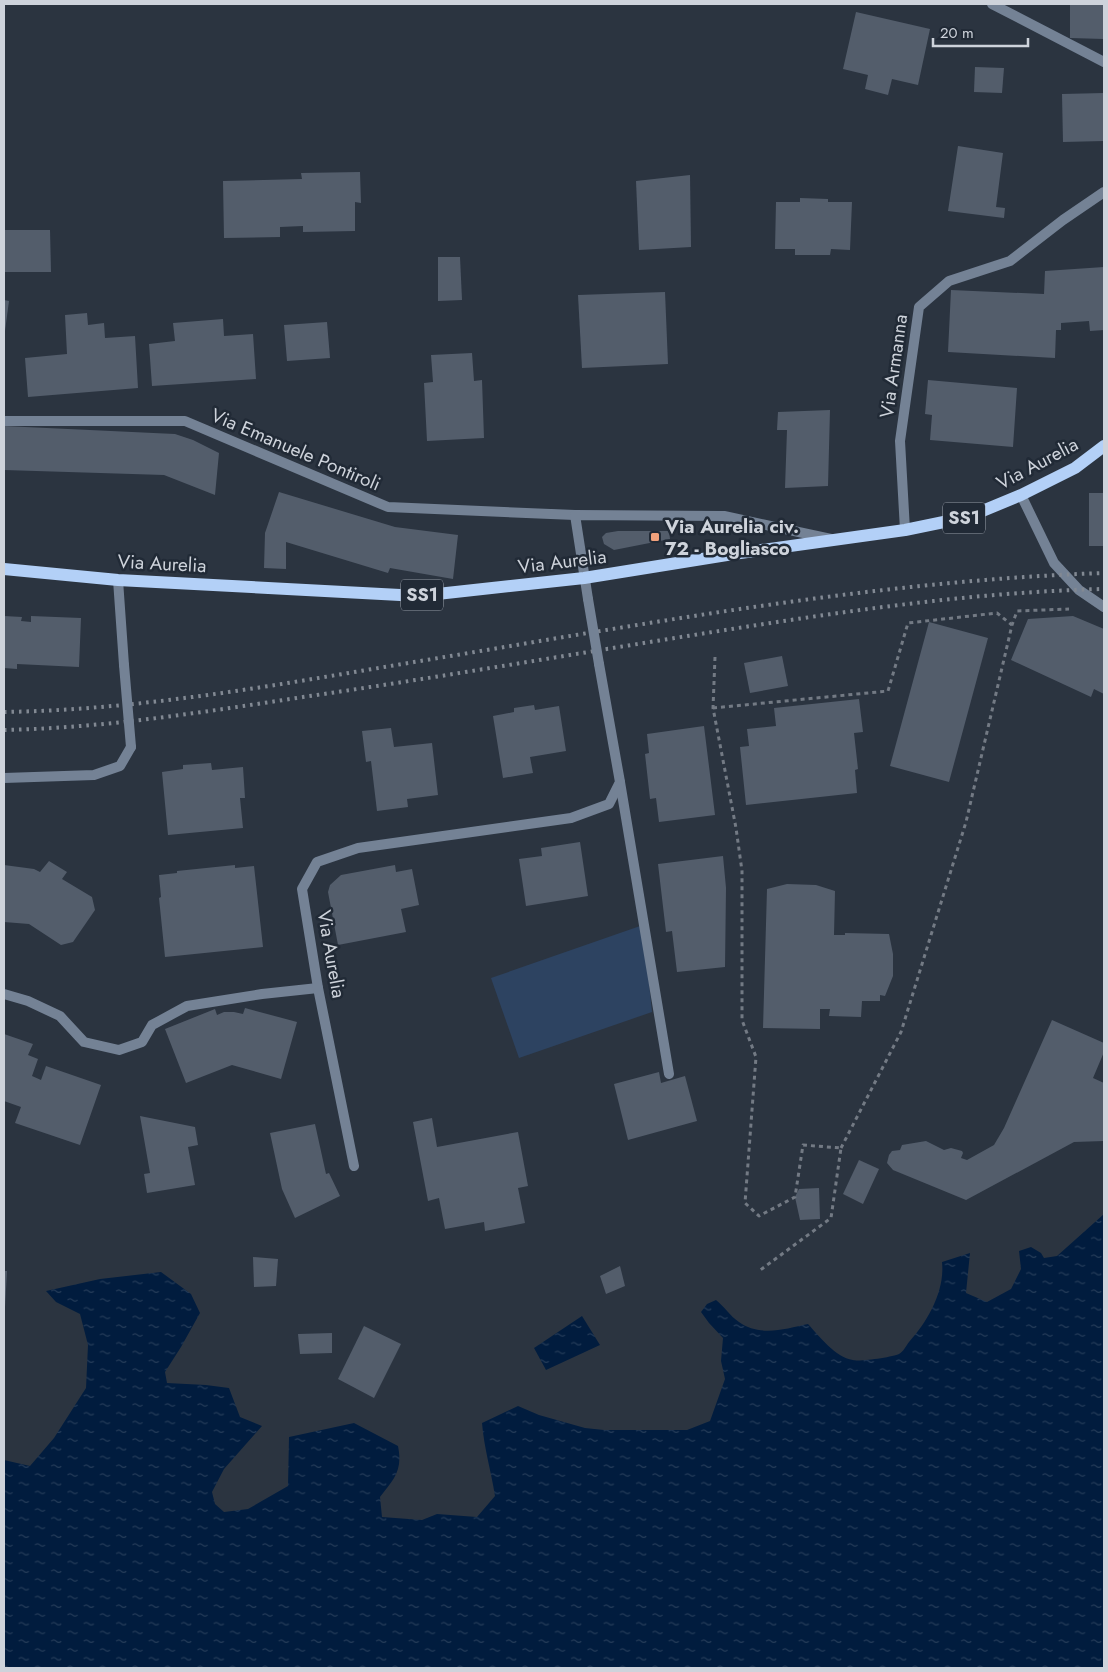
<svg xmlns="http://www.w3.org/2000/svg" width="1108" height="1672" viewBox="0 0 1108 1672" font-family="Jost,sans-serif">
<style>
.park{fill:#2d4361}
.water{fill:url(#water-ripples)}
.building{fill:#535d6b}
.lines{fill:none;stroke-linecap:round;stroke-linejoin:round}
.path{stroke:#737a84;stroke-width:3;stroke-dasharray:4 4;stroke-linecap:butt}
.lane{stroke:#748295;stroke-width:10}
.street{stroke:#748295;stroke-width:10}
.primary{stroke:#b3d0f7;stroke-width:12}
.rail{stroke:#828993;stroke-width:4;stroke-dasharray:2.5 5;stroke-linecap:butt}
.lane-bridge{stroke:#748295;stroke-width:10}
.street-bridge{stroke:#748295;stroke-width:10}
.poi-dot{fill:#f1a17c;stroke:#212a36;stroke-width:2}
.labels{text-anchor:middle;stroke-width:5;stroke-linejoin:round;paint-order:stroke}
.shield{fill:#212a36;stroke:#9aa0aa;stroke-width:1}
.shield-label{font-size:18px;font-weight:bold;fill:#ced3db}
.street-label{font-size:19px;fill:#ced3db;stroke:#212a36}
.poi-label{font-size:19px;font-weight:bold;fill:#ced3db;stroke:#212a36;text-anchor:start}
</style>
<defs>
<pattern id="water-ripples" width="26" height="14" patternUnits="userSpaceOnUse" patternTransform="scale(1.25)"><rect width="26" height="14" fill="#011c3e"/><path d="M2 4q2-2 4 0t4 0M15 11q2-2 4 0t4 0" fill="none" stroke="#253c59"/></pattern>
</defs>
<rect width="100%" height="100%" fill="#2b3440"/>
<polygon class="park" points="643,925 652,1012 519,1058 491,978"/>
<g class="water">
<path d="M1104,1214V1668H4V1460L30,1466L54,1438L86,1388L88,1345L80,1314L56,1302L46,1291L100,1279L161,1272L191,1294L200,1313L181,1347L165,1372L167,1383L206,1385L229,1388L240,1417L262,1426L224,1469L212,1492L215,1504L224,1512L248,1509L288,1486L289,1437L354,1423L398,1446C403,1471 394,1479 380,1497L382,1517L422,1520L437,1514L477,1517L495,1496C491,1471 484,1448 482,1423L518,1406L539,1415L585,1428L604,1430H687L710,1421L725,1379L721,1361L723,1338L709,1323L701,1312L707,1304L716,1300C724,1306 730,1316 739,1322C760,1337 785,1329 808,1324C820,1337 835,1357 853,1360C859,1362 893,1357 899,1354C903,1352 906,1346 909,1342C928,1321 945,1291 942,1262L970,1253L966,1293L987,1302L1011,1289L1021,1269L1019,1251L1031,1247L1041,1253L1044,1258L1057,1256Z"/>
<polygon points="582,1316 600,1345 546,1370 534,1348"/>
</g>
<g class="building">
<polygon points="1070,4 1104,4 1104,39 1070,38"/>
<polygon points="856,12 930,29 918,85 892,79 888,95 865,89 868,75 843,69"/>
<polygon points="975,67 1004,68 1002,93 974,92"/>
<polygon points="1104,93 1104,141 1063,142 1062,94"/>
<polygon points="958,146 1003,153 996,207 1005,208 1004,218 948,211"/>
<polygon points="360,172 361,203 355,202 355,231 303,232 303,226 280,227 280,237 224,238 223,181 302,179 301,173"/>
<polygon points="690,175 691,247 639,250 636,181"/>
<polygon points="800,198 828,199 828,202 852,202 850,250 831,249 830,255 795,255 795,249 775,249 776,202 800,202"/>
<polygon points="4,230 50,230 51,272 4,272"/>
<polygon points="438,257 460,257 462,300 438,301"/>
<polygon points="1104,267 1104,330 1090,331 1089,321 1061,323 1061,330 1056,330 1055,358 948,352 951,290 1044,294 1045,271"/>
<polygon points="665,292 668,364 582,368 578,295"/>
<polygon points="4,300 9,301 5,331 4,330"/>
<polygon points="87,313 88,325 104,323 105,338 135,336 138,388 28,397 25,358 67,354 65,315"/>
<polygon points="223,319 224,336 253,334 256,379 152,386 149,344 175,341 173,323"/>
<polygon points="327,322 330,358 287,361 284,325"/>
<polygon points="472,353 474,381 482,380 484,438 427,441 424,383 433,382 431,355"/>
<polygon points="928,380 1017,388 1013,447 930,440 932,415 925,414"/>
<polygon points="830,410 828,486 785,488 787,430 777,430 778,412"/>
<polygon points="4,426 175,434 193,440 219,453 215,495 164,475 4,470"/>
<polygon points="279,492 395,527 458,535 453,579 390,568 388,573 286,542 286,569 264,568 265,533"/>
<rect x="1089" y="493" width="15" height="53"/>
<polygon points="618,531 669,531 670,539 614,550 604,544 602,537 606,533"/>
<polygon points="4,616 22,617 21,621 31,622 31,616 81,618 79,667 17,664 17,669 4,668"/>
<polygon points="1073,616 1104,629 1104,694 1094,689 1091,697 1011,660 1028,619"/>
<polygon points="929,622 988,638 949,782 890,766"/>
<polygon points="782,656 788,686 750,693 744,663"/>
<polygon points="859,699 863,732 854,733 858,769 855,770 857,793 746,805 740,747 749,746 747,729 776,726 774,708"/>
<polygon points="534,705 535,710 559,706 566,751 530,757 533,773 503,778 493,716 514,712 514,708"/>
<polygon points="704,726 715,815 659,822 656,798 650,799 645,754 649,753 647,734"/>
<polygon points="391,728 394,747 432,743 438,795 407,799 408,807 377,811 371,761 366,762 362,731"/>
<polygon points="211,763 212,770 243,767 245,798 240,798 243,828 168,835 162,772 183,769 183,765"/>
<polygon points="580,842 588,896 526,906 519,859 542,856 541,848"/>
<polygon points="723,856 726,888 725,967 677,972 672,931 666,932 658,864"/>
<polygon points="49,861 67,872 62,879 92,897 95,910 73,942 61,945 29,924 4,922 4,865 34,869 40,872"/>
<polygon points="235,865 235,868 254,866 263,947 165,957 159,898 161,897 159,875 177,873 177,871"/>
<polygon points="395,865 396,872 412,869 419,905 401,909 406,932 338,945 328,892 330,885 341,875"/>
<polygon points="787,884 816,885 835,891 834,935 845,935 845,933 889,934 893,954 893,976 885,996 880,995 880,1001 862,1001 861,1017 829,1016 830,1009 820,1009 820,1029 763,1028 767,889"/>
<polygon points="245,1008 297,1022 281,1079 232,1065 186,1083 165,1029 215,1009 217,1015 224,1012 234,1012 243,1014"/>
<polygon points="1052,1020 1104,1043 1104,1052 1093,1078 1104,1083 1104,1141 1074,1142 966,1200 893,1170 887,1163 889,1155 892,1151 900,1150 902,1145 926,1141 944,1150 951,1148 962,1151 963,1153 961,1158 967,1160 994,1145 1004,1128"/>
<polygon points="4,1034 33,1044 28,1055 38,1059 32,1076 41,1080 46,1066 101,1085 80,1145 15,1123 21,1107 4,1101"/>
<polygon points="659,1072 661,1083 685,1076 697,1121 628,1140 614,1084"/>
<polygon points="140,1116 195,1127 198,1145 188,1147 195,1185 147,1193 144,1174 150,1173"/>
<polygon points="432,1118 437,1147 518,1132 528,1186 518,1188 525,1223 485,1231 484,1222 445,1229 439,1198 428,1201 413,1122"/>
<polygon points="315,1124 326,1174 329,1173 340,1196 295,1218 282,1189 270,1133"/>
<polygon points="859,1160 879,1169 863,1204 843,1194"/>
<polygon points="819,1188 820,1219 800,1220 795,1197 799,1189"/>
<polygon points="253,1257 278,1259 276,1286 254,1287"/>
<polygon points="620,1266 625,1286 606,1294 600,1276"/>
<polygon points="4,1271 7,1271 5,1307 4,1307"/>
<polygon points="364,1326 401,1344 374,1398 338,1379"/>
<polygon points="332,1333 332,1353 300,1354 298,1334"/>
</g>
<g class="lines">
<g class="path">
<polyline points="715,657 713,708 736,828 742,871 742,1020 756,1057 745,1203 759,1216 795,1197 803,1145 841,1148 831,1218 759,1271"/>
<polyline points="713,708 888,691 908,623 997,613 1012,625"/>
<polyline points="841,1148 901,1032 966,822 1012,625 1017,611 1069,609"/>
</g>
<polyline class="lane" points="118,580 124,665"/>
<g class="street">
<polyline points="992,4 1104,62"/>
<polyline points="4,421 185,421 388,507 575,515"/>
<polyline points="1021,495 1054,563 1079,590 1104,607"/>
<polyline points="905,530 900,441 919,307 949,281 1010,261 1063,220 1104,192"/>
<polyline points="588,599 575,515 724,516 831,539"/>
<polyline points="4,778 94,775 120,766 131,747"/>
<polyline points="620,782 669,1074"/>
<polyline points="4,994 28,1001 60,1016 84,1042 119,1050 142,1042 152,1025 187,1006 262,994 318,988"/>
<polyline points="354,1166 318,988 302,889 317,862 358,848 571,818 609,804 620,782 599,664"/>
</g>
<polyline class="primary" points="4,569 118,580 419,596 584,578 733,554 905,530 968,517 1021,495 1075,468 1104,446"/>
<g class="rail">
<path d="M4,712C137,710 271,686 402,664C635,626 868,581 1104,573"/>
<path d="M4,730C104,728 204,712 303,697C435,678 567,655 700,634C833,613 969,592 1104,589"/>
</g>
<polyline class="lane-bridge" points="124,665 131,747"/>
<polyline class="street-bridge" points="588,599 599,664"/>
</g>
<rect class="poi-dot" x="650" y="532" width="10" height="10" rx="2.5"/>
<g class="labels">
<g class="shield">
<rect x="943" y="502.5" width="42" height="31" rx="4"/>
<rect x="401" y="579.5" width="42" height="31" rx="4"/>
</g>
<g class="shield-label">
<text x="964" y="524">SS1</text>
<text x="422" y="601">SS1</text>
</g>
<g class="street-label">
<text transform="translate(893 366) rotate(-82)" y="7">Via Armanna</text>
<text transform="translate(296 449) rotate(23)" y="7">Via Emanuele Pontiroli</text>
<text transform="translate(1037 463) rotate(-28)" y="7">Via Aurelia</text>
<text transform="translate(562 561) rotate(-7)" y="7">Via Aurelia</text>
<text transform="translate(162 563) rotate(3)" y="7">Via Aurelia</text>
<text transform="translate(332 954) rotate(80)" y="7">Via Aurelia</text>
</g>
<g class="poi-label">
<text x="665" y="533">Via Aurelia civ.<tspan x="665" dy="22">72 - Bogliasco</tspan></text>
</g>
</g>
<rect width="1108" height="1672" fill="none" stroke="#ced3db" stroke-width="10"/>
<path d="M933 38v8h95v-8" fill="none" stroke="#ced3db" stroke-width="2.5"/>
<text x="940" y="38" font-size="15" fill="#ced3db" stroke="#212a36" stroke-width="4" paint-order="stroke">20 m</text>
</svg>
